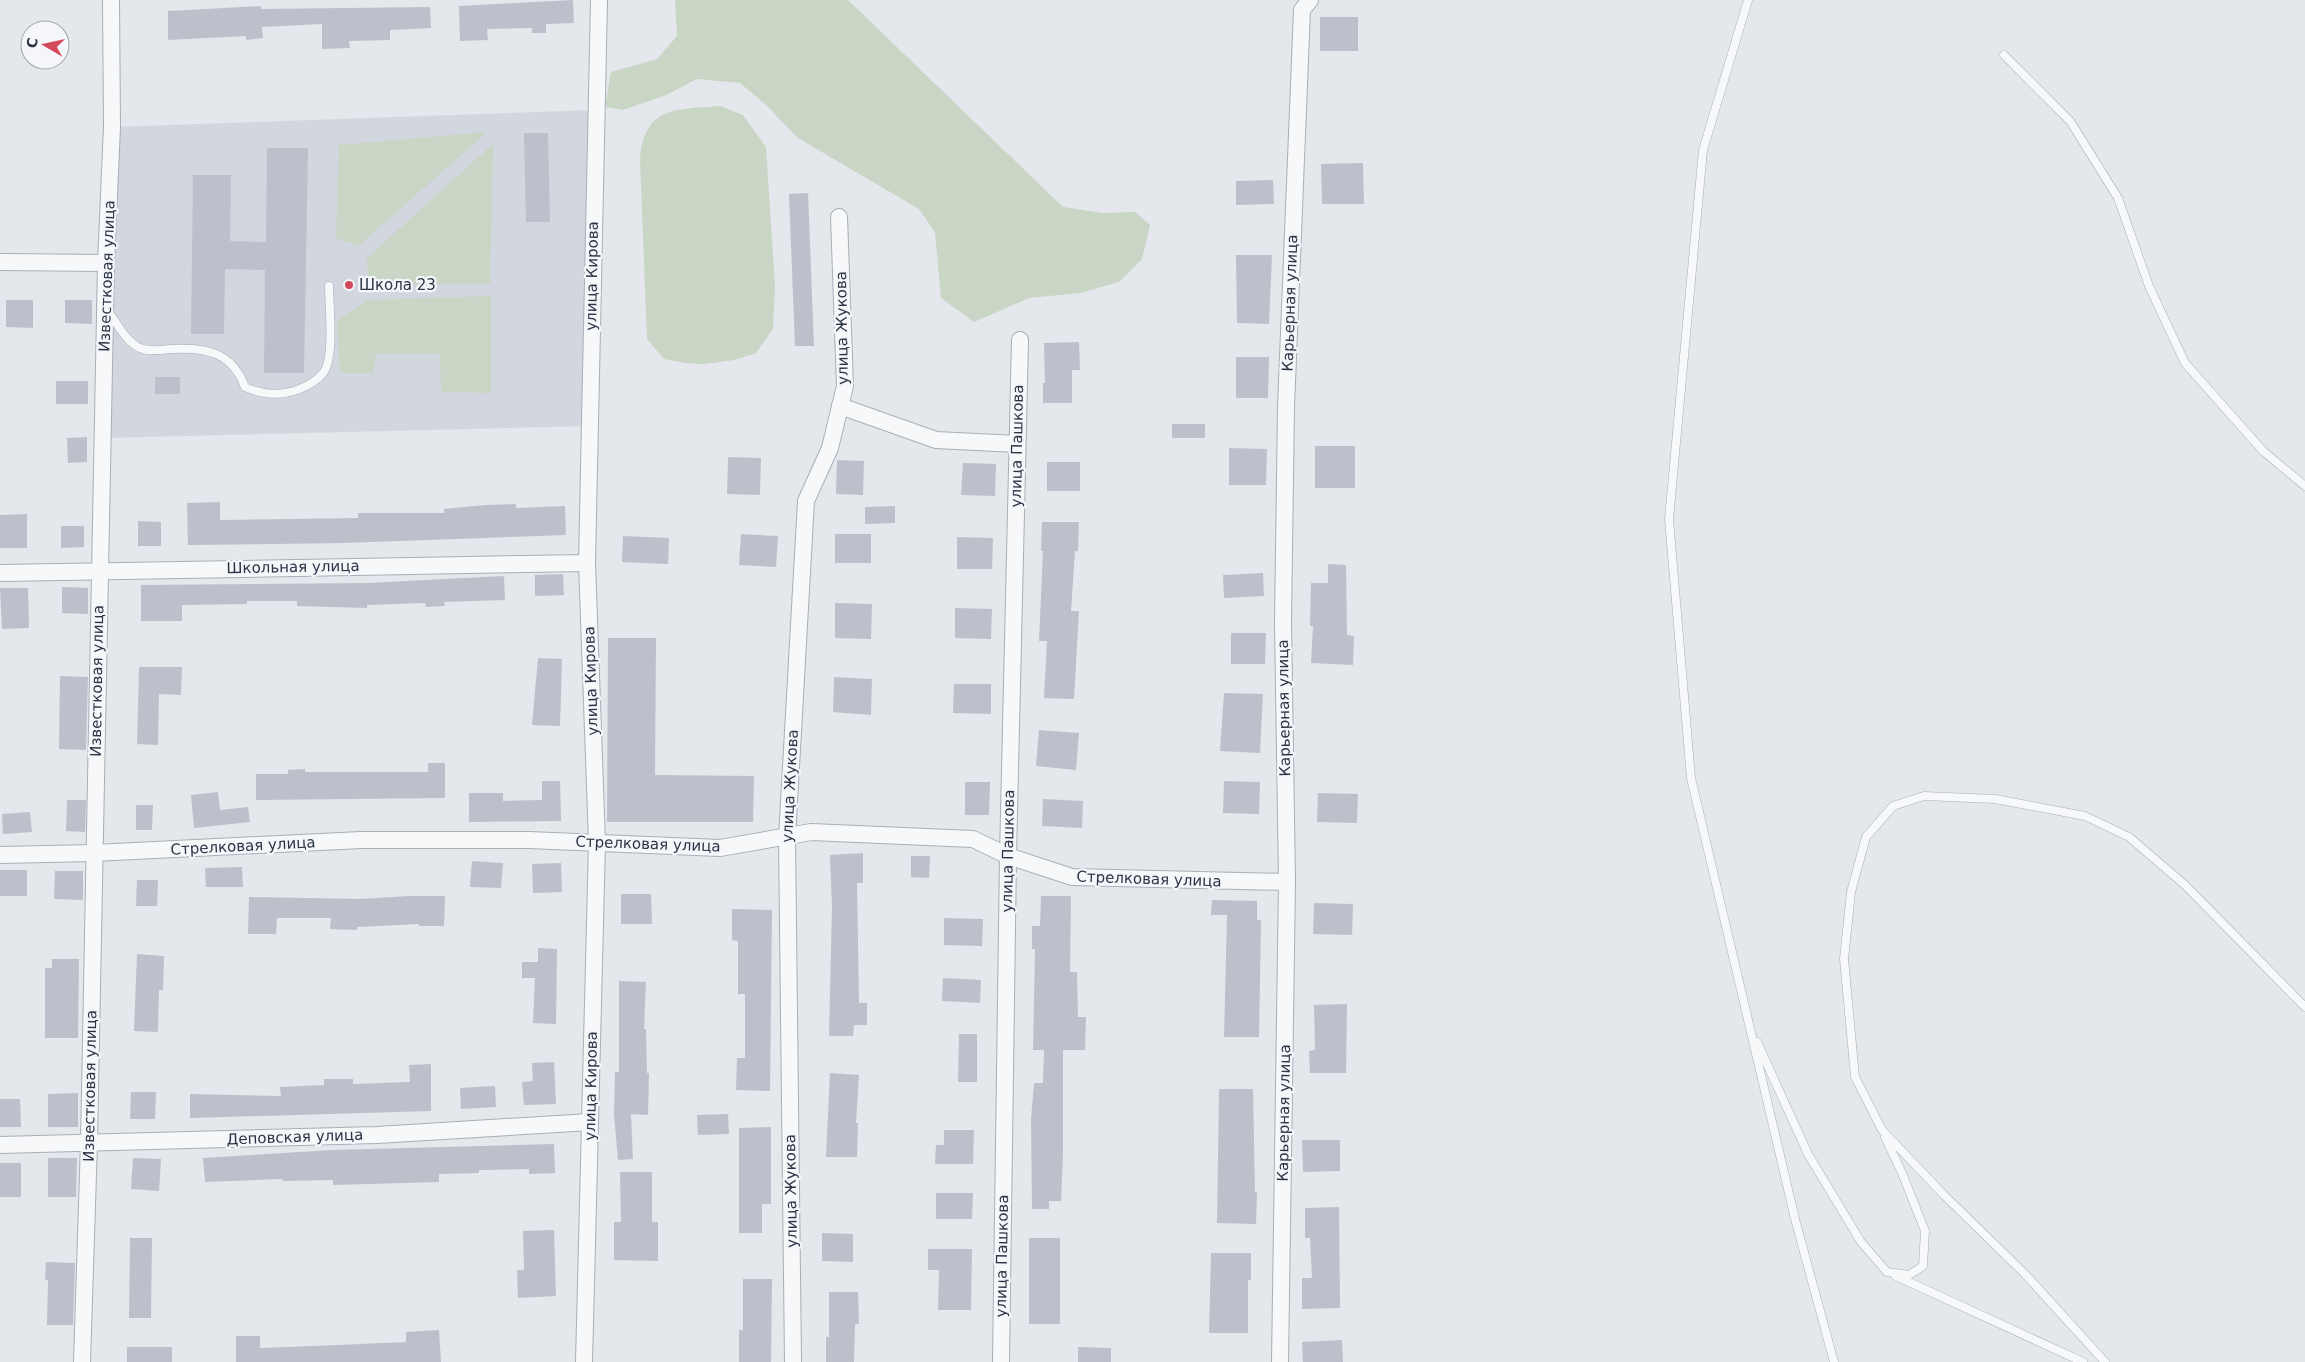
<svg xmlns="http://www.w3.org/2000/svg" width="2305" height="1362" viewBox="0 0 2305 1362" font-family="'DejaVu Sans',sans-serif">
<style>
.built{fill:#d2d6de}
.green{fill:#c9d6c5}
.building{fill:#bbc0ca}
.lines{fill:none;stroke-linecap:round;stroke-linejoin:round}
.service-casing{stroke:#a9aeb7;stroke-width:9}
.minor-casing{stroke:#a9aeb7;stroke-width:18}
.service{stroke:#f7f8fa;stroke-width:8}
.minor{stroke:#f7f8fa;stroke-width:16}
.poi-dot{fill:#d1495b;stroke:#f4f6f9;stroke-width:2}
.labels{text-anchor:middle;stroke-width:4.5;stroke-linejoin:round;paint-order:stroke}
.street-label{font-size:15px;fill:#2b3445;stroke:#f4f6f9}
.poi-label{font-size:15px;fill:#2b3445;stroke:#f4f6f9;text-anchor:start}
</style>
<rect width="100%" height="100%" fill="#e4e7ec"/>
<polygon class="built" points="595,110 589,426 103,438 112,127"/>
<g class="green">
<polygon points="675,0 848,0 1063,207 1102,213 1135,212 1150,225 1142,259 1119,282 1080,293 1029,298 974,322 941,298 935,232 919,209 798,138 765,104 740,83 697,79 664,96 623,110 605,107 611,72 657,59 677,36"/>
<path d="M720,106L743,115L766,147L775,286L773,329L756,353L735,360L704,364L685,363L664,359L647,339L640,159C645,105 676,110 720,106Z"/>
<polygon points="487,132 358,246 336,238 339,145"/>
<polygon points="493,144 490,283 368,286 367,258"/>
<polygon points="491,296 491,393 441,392 440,354 376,354 373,373 340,373 337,321 368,300"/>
</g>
<g class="building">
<polygon points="573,0 574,23 546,24 546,33 532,33 532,28 487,29 488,40 460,41 459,6"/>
<polygon points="261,6 261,9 430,7 431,28 390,30 390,40 349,41 350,48 322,49 322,24 262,27 263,38 246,40 246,36 168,40 168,11"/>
<rect x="1320" y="17" width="38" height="34"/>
<polygon points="524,133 548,133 550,222 526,222"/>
<polygon points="267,148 308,148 304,373 264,373 265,270 225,269 224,334 191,334 193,175 231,175 230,241 266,242"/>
<polygon points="1363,163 1364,204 1322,204 1321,164"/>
<polygon points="1273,180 1274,204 1236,205 1236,181"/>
<polygon points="808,193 814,346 795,346 789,194"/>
<polygon points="1236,255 1272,255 1269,324 1237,323"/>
<polygon points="6,300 33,300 33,328 6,327"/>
<polygon points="65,300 92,300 92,324 65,323"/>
<polygon points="1079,342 1080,370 1072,370 1072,403 1043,403 1043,383 1045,383 1044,343"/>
<polygon points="1236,357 1269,357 1268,398 1236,398"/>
<rect x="155" y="377" width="25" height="17"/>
<rect x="56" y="381" width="32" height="23"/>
<rect x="1172" y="424" width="33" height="14"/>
<polygon points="87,437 87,462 68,463 67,438"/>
<rect x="1315" y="446" width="40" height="42"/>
<polygon points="1229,448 1267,449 1266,485 1229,485"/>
<polygon points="728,457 761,458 760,495 727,494"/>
<polygon points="837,460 864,461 863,495 836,494"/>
<rect x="1047" y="462" width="33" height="29"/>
<polygon points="963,463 996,464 995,496 961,495"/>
<polygon points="220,502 220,520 358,518 358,513 444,513 444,509 485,505 516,504 516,508 565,506 566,535 345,543 188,545 187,503"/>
<polygon points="895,506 895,523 865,524 865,507"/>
<polygon points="27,514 27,548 0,548 0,515"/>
<polygon points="138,521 161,522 161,546 138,546"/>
<polygon points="1042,522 1079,522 1078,551 1075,551 1071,611 1079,611 1074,699 1044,698 1047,641 1039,641 1043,551 1041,551"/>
<polygon points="61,526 84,526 84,547 61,548"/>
<polygon points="741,534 778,536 776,567 739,565"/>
<rect x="835" y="534" width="36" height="29"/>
<polygon points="623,536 669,538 668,564 622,562"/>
<polygon points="957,537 993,538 992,569 957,569"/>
<polygon points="1328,564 1346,565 1347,635 1354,636 1353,665 1311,663 1313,626 1310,626 1311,583 1328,583"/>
<polygon points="1263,573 1264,596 1224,598 1223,575"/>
<polygon points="563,574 564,595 535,596 535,575"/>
<polygon points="504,576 505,600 444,602 445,606 426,607 425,603 367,605 367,608 297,606 297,601 247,601 247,604 182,605 182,621 141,621 141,585 367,583"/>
<polygon points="62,587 88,588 88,614 62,613"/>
<polygon points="0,588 28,588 29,628 2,629"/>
<polygon points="835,603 872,604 871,639 835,638"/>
<polygon points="955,608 992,609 991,639 955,638"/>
<polygon points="1231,633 1266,633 1265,664 1231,664"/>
<polygon points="608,638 656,638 655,775 754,776 753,822 607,822"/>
<polygon points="538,658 562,659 560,726 532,725"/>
<polygon points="139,667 182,667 181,695 159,694 158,745 137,744"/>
<polygon points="60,676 88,677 86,750 59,749"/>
<polygon points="834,677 872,679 871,715 833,712"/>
<polygon points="954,684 991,684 991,714 953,713"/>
<polygon points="1224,693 1263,694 1260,753 1220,751"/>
<polygon points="1039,730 1079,733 1076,770 1036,766"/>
<polygon points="428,763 445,763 445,798 256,800 256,774 288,774 288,770 305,769 305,772 428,772"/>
<polygon points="542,781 560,781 561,821 469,822 469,793 503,793 503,801 542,800"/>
<polygon points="1224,781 1260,782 1259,814 1223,813"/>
<polygon points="965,782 990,782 989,815 965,815"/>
<polygon points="218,792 220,810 248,807 250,822 194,828 191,795"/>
<polygon points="1318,793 1358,794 1357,823 1317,822"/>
<polygon points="1043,799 1083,801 1082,828 1042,826"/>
<polygon points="67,800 86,800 85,832 66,831"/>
<polygon points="136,805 153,805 152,830 136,830"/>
<polygon points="30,812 32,832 3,834 2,814"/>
<polygon points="863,853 863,883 857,883 859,1003 867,1003 867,1025 854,1025 853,1036 829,1036 832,908 830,855"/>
<polygon points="911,856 930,856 929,878 911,877"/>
<polygon points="472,861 503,863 501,888 470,887"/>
<polygon points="561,863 562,892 533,893 532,864"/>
<polygon points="242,867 243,887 206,887 205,868"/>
<rect x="0" y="870" width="27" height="26"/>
<polygon points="55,871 83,871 83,900 54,899"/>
<polygon points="137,880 158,880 157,906 136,906"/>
<polygon points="621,894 651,894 652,924 621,924"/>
<polygon points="409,896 445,896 444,926 419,926 419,924 357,927 357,930 330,929 331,918 277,918 276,934 248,934 249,897 360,899"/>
<polygon points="1041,896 1071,896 1070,972 1077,972 1078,1017 1086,1017 1085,1050 1063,1050 1063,1154 1061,1201 1049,1201 1049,1209 1032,1209 1031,1119 1034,1083 1043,1083 1044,1050 1033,1050 1035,949 1032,949 1032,926 1040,926"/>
<polygon points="1212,900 1257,901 1257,920 1261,920 1259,1037 1224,1037 1227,915 1211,915"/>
<polygon points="1314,903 1353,904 1352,935 1313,934"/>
<polygon points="732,909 772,910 770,1091 736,1090 737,1058 745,1058 745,994 738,994 738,941 732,940"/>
<polygon points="944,918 983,919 982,946 944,945"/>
<polygon points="538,948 557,949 556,1024 533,1023 535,978 522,978 522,962 538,962"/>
<polygon points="137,954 164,956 163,990 159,990 158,1032 134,1031"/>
<polygon points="52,959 79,959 78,1038 45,1038 45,968 52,968"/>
<polygon points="943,978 981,980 980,1003 942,1001"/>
<polygon points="619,981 646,982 644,1029 646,1029 647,1073 649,1073 648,1115 631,1114 633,1159 618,1160 614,1114 615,1072 619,1072"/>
<polygon points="1347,1004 1346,1073 1310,1073 1309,1051 1315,1050 1314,1005"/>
<polygon points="959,1034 977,1034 977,1082 958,1082"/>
<polygon points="554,1062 556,1104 524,1105 522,1082 533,1081 532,1063"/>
<polygon points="431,1064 431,1111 190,1118 190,1094 281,1096 280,1087 324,1085 324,1079 353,1079 353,1084 410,1082 409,1065"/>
<polygon points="830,1073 859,1075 856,1123 858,1123 857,1157 826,1157"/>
<polygon points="495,1086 496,1107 461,1109 460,1088"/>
<polygon points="1219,1089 1253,1089 1255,1192 1257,1192 1256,1224 1217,1223"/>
<polygon points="131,1092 156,1092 155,1119 130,1119"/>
<polygon points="78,1093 78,1127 48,1127 48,1094"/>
<polygon points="0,1099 20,1099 21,1127 0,1127"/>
<polygon points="728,1114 729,1134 698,1135 697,1115"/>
<polygon points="771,1127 771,1204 762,1204 762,1233 739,1233 739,1128"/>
<polygon points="944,1130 974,1130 973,1164 935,1164 936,1145 944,1145"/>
<polygon points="1302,1140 1340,1140 1340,1171 1303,1172"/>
<polygon points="554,1144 555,1173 529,1174 529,1169 479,1170 479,1173 439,1174 439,1182 333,1185 333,1180 283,1181 282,1179 205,1182 203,1158 332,1150"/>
<polygon points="48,1158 77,1158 76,1197 48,1197"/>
<polygon points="133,1158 161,1159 159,1191 131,1189"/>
<rect x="0" y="1163" width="21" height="34"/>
<polygon points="620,1172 652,1172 652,1222 658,1222 658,1261 614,1260 614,1222 621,1222"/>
<polygon points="936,1193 973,1193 972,1219 936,1219"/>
<polygon points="1339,1207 1340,1308 1302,1309 1302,1278 1312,1278 1310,1238 1305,1238 1305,1208"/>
<polygon points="554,1230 556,1296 518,1298 517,1270 524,1270 523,1231"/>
<polygon points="822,1233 853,1234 853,1262 822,1261"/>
<polygon points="130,1238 152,1238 151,1318 129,1318"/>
<rect x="1029" y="1238" width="31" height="86"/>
<polygon points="928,1249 972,1249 971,1310 938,1310 939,1270 928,1270"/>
<polygon points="1211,1253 1251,1253 1251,1280 1248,1280 1248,1333 1209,1333"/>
<polygon points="46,1262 75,1263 73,1325 47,1325 48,1280 45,1280"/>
<polygon points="743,1279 772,1279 771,1362 739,1362 739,1330 743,1330"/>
<polygon points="829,1292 858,1292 859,1324 855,1324 854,1362 826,1362 826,1337 829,1337"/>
<polygon points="439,1330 441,1362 236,1362 236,1336 260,1336 260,1348 314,1346 406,1342 406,1332"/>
<polygon points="1342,1340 1343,1362 1303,1362 1302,1342"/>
<rect x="127" y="1347" width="45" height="15"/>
<polygon points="1078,1347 1111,1348 1111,1362 1078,1362"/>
</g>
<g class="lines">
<defs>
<g id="service">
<polyline points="1748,0 1703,150 1669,519 1691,778 1795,1219 1834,1362"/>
<polyline points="2004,55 2070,121 2118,198 2149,286 2185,363 2263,451 2305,486"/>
<path d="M108,311C116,322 127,343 140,348C149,352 162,350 171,349C206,347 232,352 245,387C260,394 278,396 294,391C305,387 315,383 323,373C335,359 329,306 329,286"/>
<polyline points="1757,1042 1808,1154 1861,1242 1887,1272 1909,1275 1923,1266 1925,1231 1902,1173 1885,1137"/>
<polyline points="1896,1276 2083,1362"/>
<polyline points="2105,1362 2025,1274 1944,1195 1882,1130 1855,1077 1844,959 1851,892 1866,837 1893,806 1924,796 1995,799 2085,816 2129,837 2185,885 2305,1007"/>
</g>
<g id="minor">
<polyline points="0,262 106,263"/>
<polyline points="840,406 936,440 1017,444"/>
<polyline points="0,573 587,563"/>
<polyline points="0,855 94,853 361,840 529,840 720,848 811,832 973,839 1008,856 1072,877 1287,882"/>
<polyline points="0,1145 377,1135 590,1122"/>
<polyline points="82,1362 89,1143 106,263 112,127 111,0"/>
<polyline points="584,1362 597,842 587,563 599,0"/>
<polyline points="793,1362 787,838 806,501 830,448 845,386 839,217"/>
<polyline points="1001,1362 1008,856 1020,340"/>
<polyline points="1280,1362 1287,882 1283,622 1286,407 1302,10 1310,0"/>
</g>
</defs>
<use href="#service" class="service-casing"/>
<use href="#minor" class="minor-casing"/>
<use href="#service" class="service"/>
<use href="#minor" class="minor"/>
</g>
<circle class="poi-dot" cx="349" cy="285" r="5"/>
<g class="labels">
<g class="street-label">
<text transform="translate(107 276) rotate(-88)" y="5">Известковая улица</text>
<text transform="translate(592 276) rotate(-89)" y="5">улица Кирова</text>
<text transform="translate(1290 303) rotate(-88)" y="5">Карьерная улица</text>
<text transform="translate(842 328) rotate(-91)" y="5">улица Жукова</text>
<text transform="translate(1017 446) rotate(-89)" y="5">улица Пашкова</text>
<text transform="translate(293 567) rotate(-1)" y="5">Школьная улица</text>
<text transform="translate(97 681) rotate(-89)" y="5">Известковая улица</text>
<text transform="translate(591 681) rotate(-92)" y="5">улица Кирова</text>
<text transform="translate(1284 708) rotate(-91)" y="5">Карьерная улица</text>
<text transform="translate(790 786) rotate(-87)" y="5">улица Жукова</text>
<text transform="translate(648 844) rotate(2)" y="5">Стрелковая улица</text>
<text transform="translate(243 846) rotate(-3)" y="5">Стрелковая улица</text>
<text transform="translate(1008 851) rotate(-89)" y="5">улица Пашкова</text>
<text transform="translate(1149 879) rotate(2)" y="5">Стрелковая улица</text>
<text transform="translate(90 1086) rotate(-89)" y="5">Известковая улица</text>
<text transform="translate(591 1086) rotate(-89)" y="5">улица Кирова</text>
<text transform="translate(1284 1113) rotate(-89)" y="5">Карьерная улица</text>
<text transform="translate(295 1137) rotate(-2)" y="5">Деповская улица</text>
<text transform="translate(791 1191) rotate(-91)" y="5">улица Жукова</text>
<text transform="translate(1002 1256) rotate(-89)" y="5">улица Пашкова</text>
</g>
<g class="poi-label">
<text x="359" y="290">Школа 23</text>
</g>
</g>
<g transform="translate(45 45) rotate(279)"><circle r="24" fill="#f4f6f9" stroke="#a4a8b1"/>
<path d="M0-4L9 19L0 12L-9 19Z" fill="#d1495b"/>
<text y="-8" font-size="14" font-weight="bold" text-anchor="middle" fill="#2b3445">С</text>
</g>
</svg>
